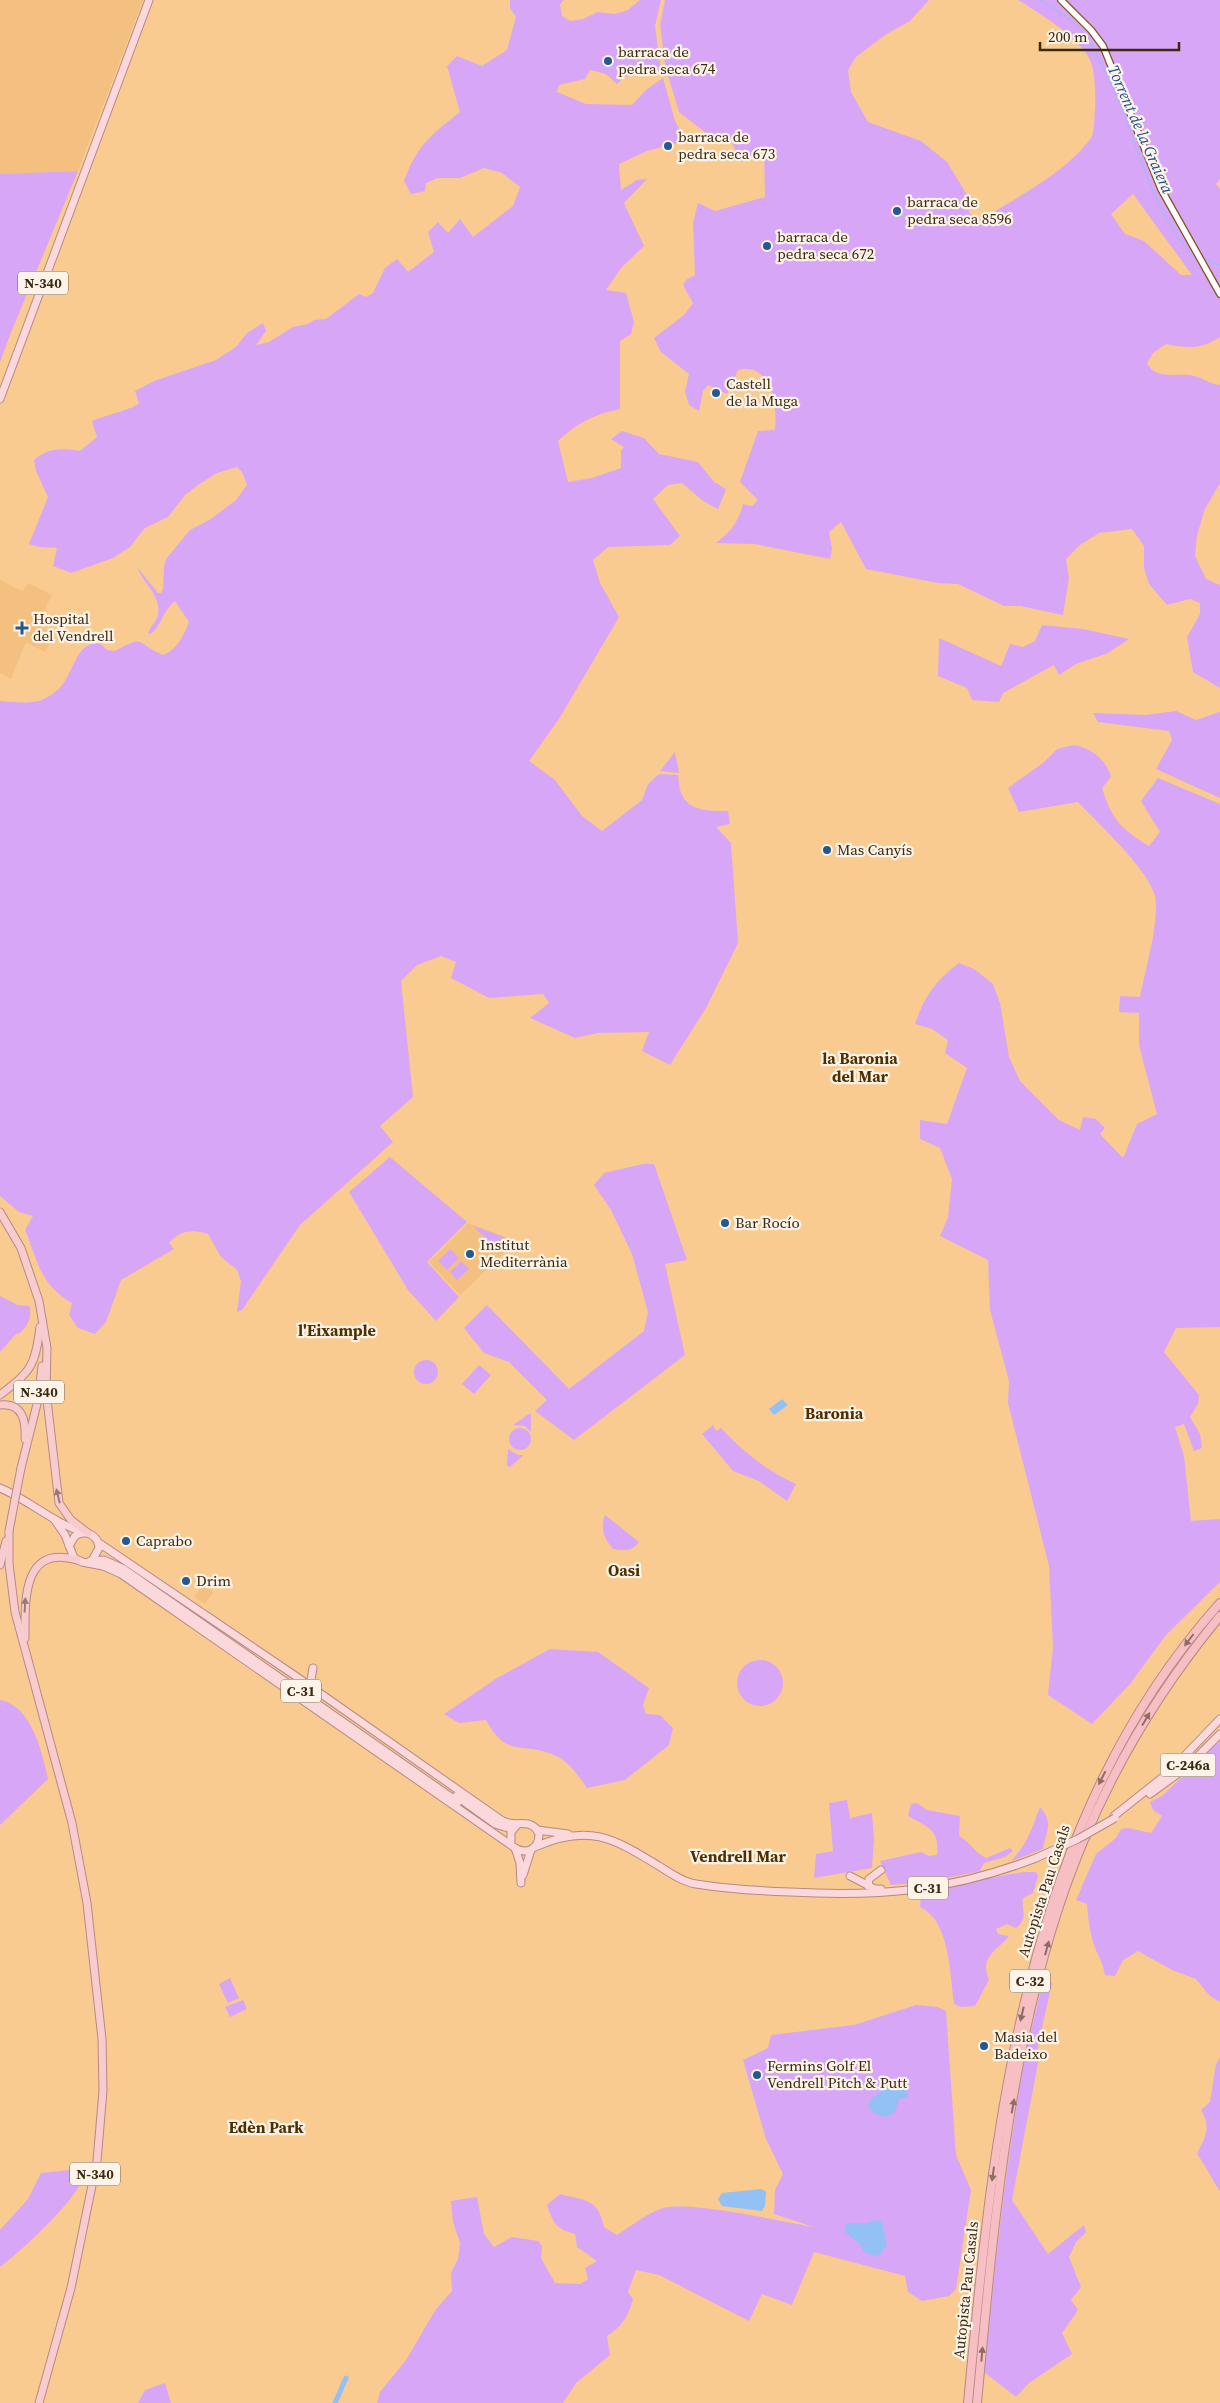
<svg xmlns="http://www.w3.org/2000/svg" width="1220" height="2403" viewBox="0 0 1220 2403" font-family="'Source Serif 4',serif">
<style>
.built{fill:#f3c07f}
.green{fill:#d8a6f6;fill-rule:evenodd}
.water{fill:#93c0f5}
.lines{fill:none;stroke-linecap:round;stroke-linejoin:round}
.stream{stroke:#93c0f5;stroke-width:1}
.canal{stroke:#93c0f5;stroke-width:5}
.secondary-casing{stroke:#7c5417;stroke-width:8}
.primary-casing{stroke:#b58a85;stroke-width:9}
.trunk-casing{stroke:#b58a85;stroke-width:9}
.motorway-casing{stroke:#b58a85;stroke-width:10}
.secondary{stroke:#fff;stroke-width:5.5}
.primary{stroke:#fad8db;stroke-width:7}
.trunk{stroke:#f8cbcf;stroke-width:7}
.motorway{stroke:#f7bec3;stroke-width:8}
.primary-bridge-casing{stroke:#b58a85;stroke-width:9;stroke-linecap:butt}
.trunk-bridge-casing{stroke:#b58a85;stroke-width:9;stroke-linecap:butt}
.primary-bridge{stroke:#fad8db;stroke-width:7}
.trunk-bridge{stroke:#f8cbcf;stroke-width:7}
.oneway{fill:#9a7a70}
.oneway2{fill:#906d62}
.poi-dot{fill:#235890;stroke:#fdf3e8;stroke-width:2}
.labels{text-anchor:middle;stroke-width:4.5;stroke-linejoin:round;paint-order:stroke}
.shield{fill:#fdf3e8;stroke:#756652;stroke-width:1}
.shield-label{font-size:14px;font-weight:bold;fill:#3b2a12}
.poi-label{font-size:15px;fill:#3b2a12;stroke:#fdf3e8;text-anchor:start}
.street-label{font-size:15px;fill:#3b2a12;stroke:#fdf3e8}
.water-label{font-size:16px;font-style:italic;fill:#1c5189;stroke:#fdf3e8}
.neighbourhood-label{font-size:16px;font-weight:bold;fill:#4e3000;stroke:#fdf3e8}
</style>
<rect width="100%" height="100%" fill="#f9cb91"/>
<g class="built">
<polygon points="0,0 143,0 78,171 0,174"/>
<polygon points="0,580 22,591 29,583 52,595 43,613 38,612 32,623 55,633 45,652 26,642 11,679 0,673"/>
<polygon points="468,1223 506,1237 504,1240 512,1246 460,1295 429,1262"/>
<polygon points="205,1584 213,1592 205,1604 194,1597 202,1585"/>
</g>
<g class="green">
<path d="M510,0H564L560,4L562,16L570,21L583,19L598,12L615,14L628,10L640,0H661L655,26L661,70L624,77L617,84L606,74L590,70L585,79L559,85L557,92L586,104L632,105L647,89L663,78L675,121L686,141L647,151L619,164L621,190L637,180L647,179L624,203L644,246L621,268L606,290L626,293L634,322L631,334L620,341V409C593,415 579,422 558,441L568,482L592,478L621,468V450L624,447L611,439L622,431L644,438L659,454L698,462L714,482L726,489L718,509L703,501L682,483L668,485L653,499L680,536L670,545L608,547L593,560L600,583L619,617L559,719L529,761L555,780L582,816L602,831L642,800L648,784L659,774L678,775C679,781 679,789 682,795C690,812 712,811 728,811L730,824L716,827L731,843L738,943L706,1008L670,1065L642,1051L649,1032L598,1033L575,1038L530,1018L549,1003L543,994L489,998L451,978L456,962L441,956L417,965L401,981L413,1097L380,1126L393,1142L300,1225L242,1310L237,1312L241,1281L237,1270L221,1257L208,1234C191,1229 181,1230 169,1243L174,1249L121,1280L106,1322L95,1334L78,1328L69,1315L72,1303C40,1285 38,1261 25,1230L33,1216L19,1212L0,1196V701C15,702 33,705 46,698C54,694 62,687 66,679C75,665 79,640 101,644L107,650L115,651C147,634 134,643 163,655C177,650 184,635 189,622L175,601C163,610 162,625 151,634L148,633C150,627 156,622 158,615C162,596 142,582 137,567L158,593H161L163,589L164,566L166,559L190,530L211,519L236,500L247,485L242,472L237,467L217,473L198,485L185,495L168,517L145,528L130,547L113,558L71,573L53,566L57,548L39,547L29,544L48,497L36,471L34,460C48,448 62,448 80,451L97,437L92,421C103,416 134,409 139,403L135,391L154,381L216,360L236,347L247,333L263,323L266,331L256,345L269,342L293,327L308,324L314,320L326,319L359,294L366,297L373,293L385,268L397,259L408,272L434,252L428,232L438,222L448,233L460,219L473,237L513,206L520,187L502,173L484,168L460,178H438L426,183L425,191L411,194L404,181C417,145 431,135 460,112L447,66L457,56L482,66L507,50L516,17L510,8Z"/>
<path d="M665,0H929L910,21L885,35L856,57L848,70L851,92L868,122L921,141L947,162L969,198V213L978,221C1013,200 1067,172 1091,138C1095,132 1094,117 1095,109C1096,98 1095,69 1090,60C1079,37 1039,13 1018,0H1220V179L1216,184L1220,189V337C1201,350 1187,348 1166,344L1153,353L1147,363C1155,381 1179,372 1194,376C1203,378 1210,384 1220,385V483L1205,509L1197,535L1195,556L1206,579L1220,585V688L1193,672L1187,637L1200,614V603L1190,599L1167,605L1149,584L1144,568V546L1132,529L1099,533L1080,545L1066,559L1069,578L1063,615L1020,606H1004L958,584L938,583L866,569L841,522L829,532L832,549L830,559L755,544L716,543C731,531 738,523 743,504L752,506L758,500L740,482L758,431L775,430C778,406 770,361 738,370L727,394L708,385L703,391L699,411L689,405L685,392L689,374L661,352L654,338L684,315L693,303L683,285L686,280L695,275L693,223L698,203L715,211L765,197L764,150L741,162L730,138L706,133L679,112L665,65L660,25ZM1133,194L1192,275H1181L1144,241L1125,234L1111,214Z"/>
<polygon points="78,171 10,335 0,362 0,174"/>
<polygon points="1042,625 1083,629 1129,639 1108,653 1076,664 1059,675 1054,665 1003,693 999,702 972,700 967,688 938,676 939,638 1001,666 1010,644 1023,647 1035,641"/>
<polygon points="1176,711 1196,720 1220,712 1220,798 1156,769 1172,740 1169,731 1098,722 1093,713 1146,715"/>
<path d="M1074,745C1091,748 1106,759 1111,777L1102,788C1112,820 1121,829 1149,846L1160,832L1141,801L1158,778L1220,804V1327L1176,1328L1164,1352L1199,1395L1198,1404L1190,1417L1200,1434L1202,1448L1194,1451L1184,1424L1175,1427L1184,1456L1191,1521L1220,1519V1582L1166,1635L1130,1684L1092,1724L1048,1695L1053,1647L1049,1566L1008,1403L1009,1381L990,1310L988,1260L940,1236L948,1217L952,1179L940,1148L920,1139V1120L947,1124L967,1068L945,1053L948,1040L932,1029L915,1024C924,997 936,980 959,963L974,969L993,984L1000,1003L1009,1057L1020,1081L1059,1120L1080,1130L1083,1117L1096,1119L1105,1128L1100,1134L1123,1158L1137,1124L1157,1114L1139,1045V1013L1119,1012L1120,996L1140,997C1145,971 1160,920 1155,896C1149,870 1097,822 1078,802L1019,812L1008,788L1043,763L1057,749Z"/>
<polygon points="675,752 679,773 660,771"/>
<polygon points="390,1157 467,1222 427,1262 459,1297 436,1321 408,1290 349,1192"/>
<polygon points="643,1164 654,1164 687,1260 665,1264 685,1355 574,1440 535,1411 547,1400 509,1362 484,1353 464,1328 487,1305 569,1389 644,1331 648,1312 632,1254 611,1210 594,1185 604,1173"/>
<polygon points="473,1226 504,1237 494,1247"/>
<polygon points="450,1249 459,1258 447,1270 438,1261"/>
<polygon points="461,1261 469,1269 457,1280 450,1272"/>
<path d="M0,1296L18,1305L30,1306C31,1319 29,1324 20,1333L16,1334L0,1352Z"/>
<circle cx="426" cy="1372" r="12"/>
<polygon points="479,1365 491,1375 474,1394 462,1384"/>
<polygon points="529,1414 531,1414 531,1432 525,1426 513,1425"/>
<path d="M713,1425L716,1431L721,1428C742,1451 767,1471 796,1484L787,1501L759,1481L733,1471L702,1434Z"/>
<circle cx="520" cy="1439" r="11"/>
<polygon points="508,1449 518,1455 524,1455 510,1467 507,1466"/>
<path d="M605,1515L639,1542C633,1551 624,1551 613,1549C604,1539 600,1528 605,1515Z"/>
<path d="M550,1649L598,1652L649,1688L643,1705L646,1714L660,1715L673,1728L669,1745L625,1780L587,1788C578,1775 569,1761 554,1755C521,1741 507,1759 486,1720L459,1723L444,1714L497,1678Z"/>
<circle cx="760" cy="1683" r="23"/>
<path d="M0,1700C32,1706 42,1752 48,1779L0,1825Z"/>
<path d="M1220,1741V2002L1210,1996L1196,1979L1172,1970L1138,1951L1123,1960L1115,1976L1105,1975C1103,1964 1099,1957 1095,1948C1090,1934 1088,1919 1087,1904L1076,1900L1096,1854L1116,1838L1121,1829L1128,1828L1151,1833L1162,1816L1153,1810L1150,1802L1162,1796Z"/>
<polygon points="847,1800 850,1818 872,1813 874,1839 872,1868 814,1878 816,1854 833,1851 829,1803"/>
<path d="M917,1803L927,1810L960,1816L959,1836C970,1842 975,1853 986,1858L1010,1848L1013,1851L1005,1857L984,1863L980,1871L927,1882L891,1885L880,1861L921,1852L929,1856L937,1855C940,1830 928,1827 908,1816L911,1804Z"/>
<path d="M1040,1807C1054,1822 1046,1832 1043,1849L1011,1861C1027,1845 1032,1828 1040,1807Z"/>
<path d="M1025,1872H1036L1038,1876L1033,1893L1023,1898C1021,1911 1029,1919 1016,1928L1007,1924L996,1929L998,1934L1009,1936C997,1951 979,1956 989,1980L975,2006L961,2007L954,2004C950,1975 950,1920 920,1907L921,1895C956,1888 989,1876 1025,1872Z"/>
<polygon points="230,1978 239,1998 228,2003 219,1984"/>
<path d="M1043,1980L1052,1983L1038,2046L1039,2058L1012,2200L1048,2254L1084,2225L1086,2232L1076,2242L1069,2257L1081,2287L1071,2300L1078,2310L1062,2333L1072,2354L1029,2383L1016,2397L984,2372C994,2276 1004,2180 1020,2085C1026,2050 1035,2015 1043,1980Z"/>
<polygon points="243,2000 247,2009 230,2017 225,2007"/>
<path d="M916,2005L938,2007L946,2011L956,2155L971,2190L956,2289L949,2296L922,2301L908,2292L905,2276L814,2252L792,2305L762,2294L749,2321L659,2275L636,2270L628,2292L633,2299C629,2315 621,2328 607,2336L610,2355L576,2383L563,2403H377L380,2392L406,2360L436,2309L452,2291L451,2273L458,2259L460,2243L453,2222L451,2201L477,2197L484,2234L494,2247L512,2237L538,2241L542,2246L541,2258L555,2283L580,2284L588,2279L585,2268L597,2261L577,2247L575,2234C556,2229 553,2223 547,2205L560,2194C584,2201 598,2197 604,2227L617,2235C631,2226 645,2215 660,2209C685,2199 783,2222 814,2227L774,2214L775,2190L783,2174L766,2139L743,2060L768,2048L771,2035L854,2025Z"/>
<path d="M1220,2057V2191C1217,2188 1203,2161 1197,2154C1205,2136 1212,2129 1201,2110L1210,2102L1216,2064Z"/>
<path d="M89,2168C79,2198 26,2247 0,2267V2230L28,2199L41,2173Z"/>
<polygon points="165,2383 171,2403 138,2403 145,2390"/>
</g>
<g class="water">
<polygon points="782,1399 788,1405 774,1415 769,1409"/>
<polygon points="886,2088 905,2088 908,2093 908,2097 899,2099 895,2112 886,2117 873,2113 868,2106 871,2099"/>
<polygon points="762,2189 766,2192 765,2206 762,2211 722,2206 718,2199 722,2193"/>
<polygon points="876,2220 882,2222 887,2245 880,2254 875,2256 864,2252 859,2243 845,2232 846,2223 866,2223"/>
</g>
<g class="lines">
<g class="stream">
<path d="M1040,0C1057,11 1075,20 1087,38C1099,56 1119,99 1127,121C1138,153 1166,239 1196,255"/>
<polyline points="1204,259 1220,265"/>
</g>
<polyline class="canal" points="335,2403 346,2378"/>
<defs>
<polyline id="secondary" points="1061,0 1091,30 1103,46 1161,189 1220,294"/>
<g id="primary">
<polyline points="0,399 149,0"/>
<path d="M0,1488C29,1500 53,1523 83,1532"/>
<path d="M54,1519L65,1535L74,1558L82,1562L103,1566L121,1574L515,1848C527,1855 539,1849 539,1834C532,1816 514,1829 501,1820L297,1677L99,1543"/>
<path d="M69,1546L75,1536C86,1529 98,1535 99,1548L93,1559"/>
<polyline points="90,1561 104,1560 124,1569 458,1802"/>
<polyline points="313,1668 311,1680 315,1688"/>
<polyline points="1150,1794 1187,1767 1220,1734"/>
<polyline points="456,1796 495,1824 508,1828"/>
<polyline points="1114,1816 1168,1773 1220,1719"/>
<polyline points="537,1830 568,1834"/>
<polyline points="511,1841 511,1832 517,1825"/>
<path d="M535,1847C589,1823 613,1838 659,1866C670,1873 683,1882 696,1884C727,1889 759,1891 790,1892C880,1897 951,1891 1036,1858"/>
<polyline points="515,1848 520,1863 521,1883"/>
<polyline points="523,1875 531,1850"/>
<polyline points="850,1876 875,1889 881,1889"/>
<polyline points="868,1886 869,1879 881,1870"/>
</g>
<g id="trunk">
<polyline points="0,1212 21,1248 39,1301 47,1348 46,1391 59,1503 71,1520 88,1533"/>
<path d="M0,1395C31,1371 35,1367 40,1327"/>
<path d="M0,1405C23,1403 26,1421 25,1439"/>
<polyline points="21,1468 38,1400 42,1366"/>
<polyline points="9,1531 9,1564 15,1612 72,1823 87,1903 102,2039 103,2091 97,2161 71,2288 39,2403"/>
<polyline points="0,1565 6,1541"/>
<path d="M25,1638C25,1601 22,1544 77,1560"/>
</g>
<g id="motorway">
<path d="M968,2403C994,2123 1024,1822 1220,1603"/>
<path d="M977,2403C994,2220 1011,2013 1083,1842C1117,1760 1163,1685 1220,1616"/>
</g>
</defs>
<use href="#secondary" class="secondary-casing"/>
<use href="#primary" class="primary-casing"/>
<use href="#trunk" class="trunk-casing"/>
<use href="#motorway" class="motorway-casing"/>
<use href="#secondary" class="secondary"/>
<use href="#primary" class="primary"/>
<use href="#trunk" class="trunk"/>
<use href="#motorway" class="motorway"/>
<defs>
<polyline id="primary-bridge" points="1036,1858 1078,1839 1115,1818"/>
<polyline id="trunk-bridge" points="9,1531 21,1468"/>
</defs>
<use href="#primary-bridge" class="primary-bridge-casing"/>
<use href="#trunk-bridge" class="trunk-bridge-casing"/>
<use href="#primary-bridge" class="primary-bridge"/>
<use href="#trunk-bridge" class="trunk-bridge"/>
</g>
<defs><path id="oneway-solid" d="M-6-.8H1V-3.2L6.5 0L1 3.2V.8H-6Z" transform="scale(1.25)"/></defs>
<g class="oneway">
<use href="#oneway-solid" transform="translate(58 1496) rotate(-104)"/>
<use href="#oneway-solid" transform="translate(25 1605) rotate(-87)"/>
</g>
<g class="oneway2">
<use href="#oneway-solid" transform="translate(1189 1640) rotate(127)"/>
<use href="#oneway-solid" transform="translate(1146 1719) rotate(-59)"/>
<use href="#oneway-solid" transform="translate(1102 1778) rotate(117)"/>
<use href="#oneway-solid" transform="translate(1047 1948) rotate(-75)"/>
<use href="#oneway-solid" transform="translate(1022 2014) rotate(103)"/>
<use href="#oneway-solid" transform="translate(1013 2106) rotate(-80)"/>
<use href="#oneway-solid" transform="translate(993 2174) rotate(98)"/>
<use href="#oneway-solid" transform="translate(982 2354) rotate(-85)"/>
</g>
<g class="poi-dot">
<circle cx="608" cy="61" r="5"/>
<circle cx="668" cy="146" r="5"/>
<circle cx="897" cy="211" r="5"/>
<circle cx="767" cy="246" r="5"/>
<circle cx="716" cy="393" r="5"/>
<path d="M19.5 620.5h5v5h5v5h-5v5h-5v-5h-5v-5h5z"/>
<circle cx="827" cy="850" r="5"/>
<circle cx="725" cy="1223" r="5"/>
<circle cx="470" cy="1254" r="5"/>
<circle cx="126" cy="1541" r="5"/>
<circle cx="186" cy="1581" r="5"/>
<circle cx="984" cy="2046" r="5"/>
<circle cx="757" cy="2075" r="5"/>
</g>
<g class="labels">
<g class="shield">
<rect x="18" y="271.5" width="50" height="23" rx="4"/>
<rect x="14" y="1380.5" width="50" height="23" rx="4"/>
<rect x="281" y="1679.5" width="40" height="23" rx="4"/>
<rect x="1160.5" y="1753.5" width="55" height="23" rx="4"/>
<rect x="908" y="1876.5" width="40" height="23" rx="4"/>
<rect x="1010" y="1969.5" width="40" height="23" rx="4"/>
<rect x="70" y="2162.5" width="50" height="23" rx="4"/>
</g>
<g class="shield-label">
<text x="43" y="288">N-340</text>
<text x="39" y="1397">N-340</text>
<text x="301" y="1696">C-31</text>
<text x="1188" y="1770">C-246a</text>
<text x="928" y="1893">C-31</text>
<text x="1030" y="1986">C-32</text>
<text x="95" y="2179">N-340</text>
</g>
<g class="poi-label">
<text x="618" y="57">barraca de<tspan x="618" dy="17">pedra seca 674</tspan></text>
<text x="678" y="142">barraca de<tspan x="678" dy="17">pedra seca 673</tspan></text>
<text x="907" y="207">barraca de<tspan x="907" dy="17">pedra seca 8596</tspan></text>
<text x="777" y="242">barraca de<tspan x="777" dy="17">pedra seca 672</tspan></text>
<text x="726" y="389">Castell<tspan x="726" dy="17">de la Muga</tspan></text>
<text x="33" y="624">Hospital<tspan x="33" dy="17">del Vendrell</tspan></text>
<text x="837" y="855">Mas Canyís</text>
<text x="735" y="1228">Bar Rocío</text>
<text x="480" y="1250">Institut<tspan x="480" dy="17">Mediterrània</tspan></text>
<text x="136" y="1546">Caprabo</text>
<text x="196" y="1586">Drim</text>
<text x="994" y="2042">Masia del<tspan x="994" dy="17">Badeixo</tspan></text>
<text x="767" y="2071">Fermins Golf El<tspan x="767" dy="17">Vendrell Pitch &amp; Putt</tspan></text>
</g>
<g class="street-label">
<text transform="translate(1044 1891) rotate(-72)" y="5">Autopista Pau Casals</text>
<text transform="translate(966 2290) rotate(-84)" y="5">Autopista Pau Casals</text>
</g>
<g class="water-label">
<text transform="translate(1141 129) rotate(66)" y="6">Torrent de la Graiera</text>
</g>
<g class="neighbourhood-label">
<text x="860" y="1064">la Baronia<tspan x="860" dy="18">del Mar</tspan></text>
<text x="337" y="1336">l'Eixample</text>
<text x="834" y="1419">Baronia</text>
<text x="624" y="1576">Oasi</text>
<text x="738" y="1862">Vendrell Mar</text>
<text x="266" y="2133">Edèn Park</text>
</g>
</g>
<path d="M1040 42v8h139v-8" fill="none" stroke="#3b2a12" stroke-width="2.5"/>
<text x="1048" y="42" font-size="15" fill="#3b2a12" stroke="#fdf3e8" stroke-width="4" paint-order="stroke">200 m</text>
</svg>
